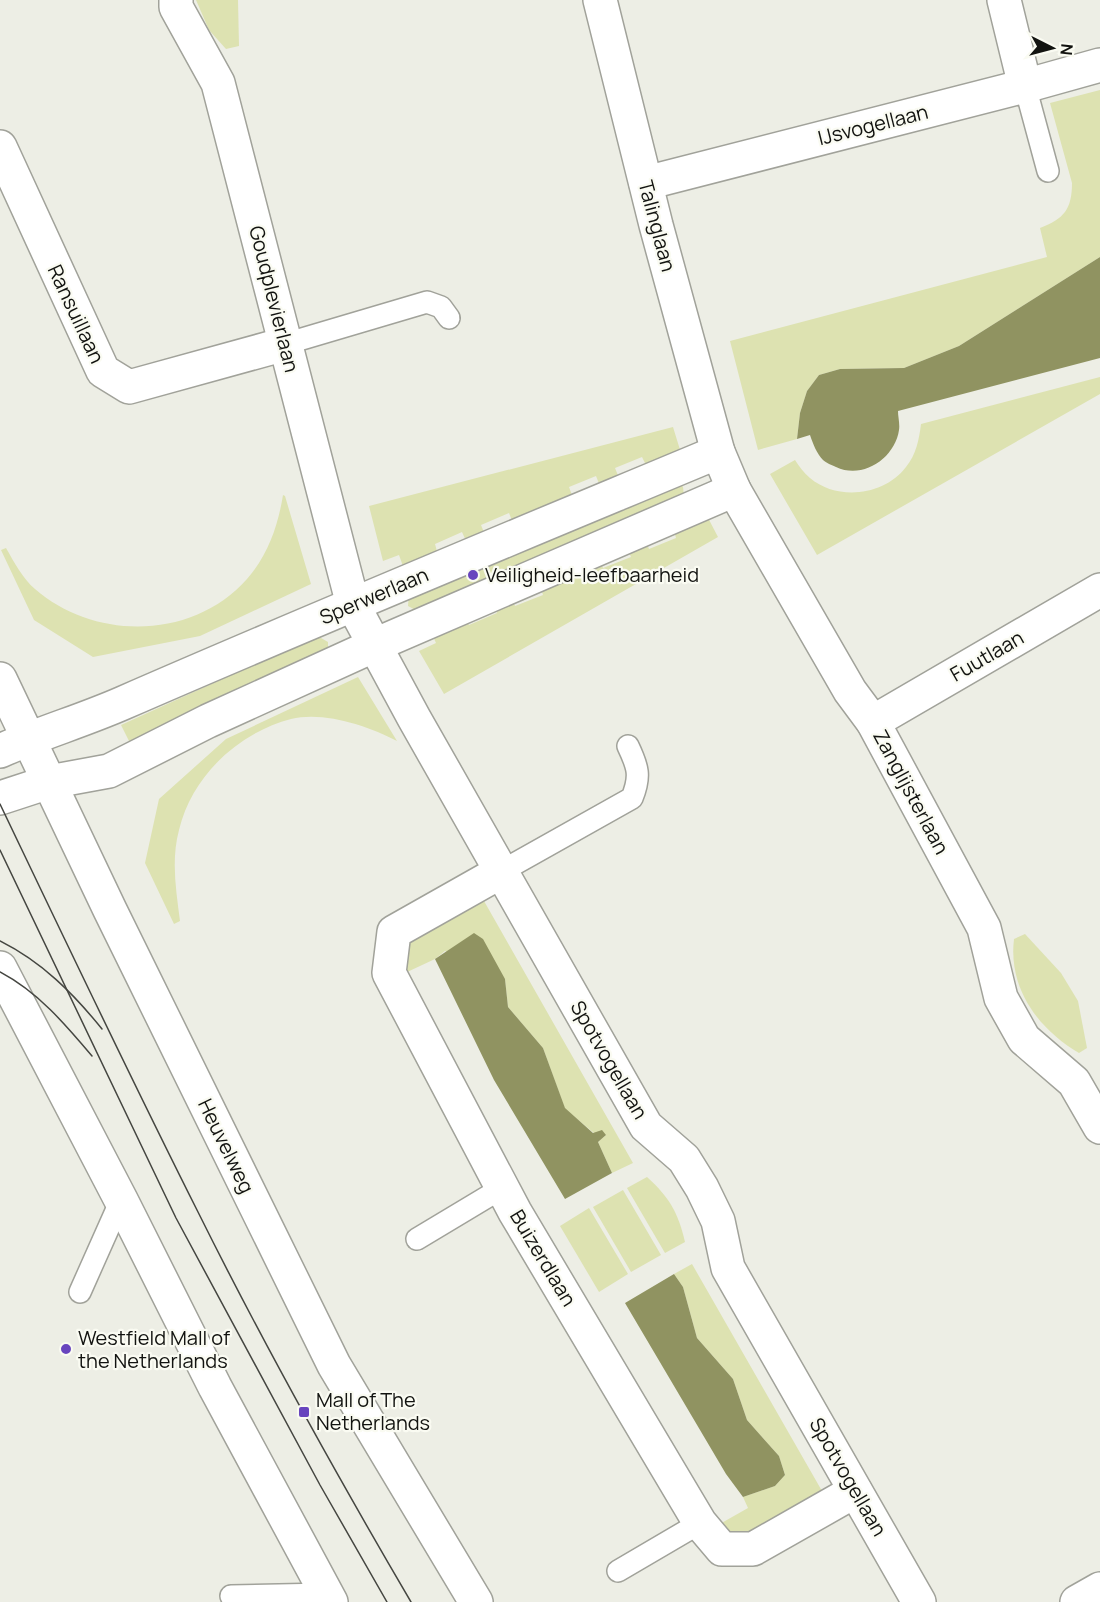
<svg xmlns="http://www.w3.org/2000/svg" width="1100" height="1602" viewBox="0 0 1100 1602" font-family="Manrope,sans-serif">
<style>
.green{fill:#dde2b1}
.water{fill:#909361}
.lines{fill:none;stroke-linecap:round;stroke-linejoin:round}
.service-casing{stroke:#a1a29a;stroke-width:24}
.minor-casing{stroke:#a1a29a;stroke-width:36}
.secondary-casing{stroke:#a1a29a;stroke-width:36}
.service{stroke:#fff;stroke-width:21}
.minor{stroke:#fff;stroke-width:33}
.secondary{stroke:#fff;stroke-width:33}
.tram{stroke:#454641;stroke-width:1.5}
.poi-dot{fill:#6845be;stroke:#fafbf2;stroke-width:2}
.labels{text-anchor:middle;stroke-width:4.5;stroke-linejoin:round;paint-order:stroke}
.street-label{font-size:20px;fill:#121310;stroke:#fafbf2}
.poi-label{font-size:20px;fill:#121310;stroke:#fafbf2;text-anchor:start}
</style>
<rect width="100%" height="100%" fill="#edeee5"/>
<g class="green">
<polygon points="196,0 238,0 239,46 226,49 209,30"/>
<path d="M1100,90V257L959,346L904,368L840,369L819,375L807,391L800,413L797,439L758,450L730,341L1047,257L1040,228C1064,219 1072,209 1072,183L1050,103Z"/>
<path d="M1100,377V394L817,555L770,474L795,460C799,466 804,473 810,478C837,501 884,496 906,467C916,455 919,440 921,424Z"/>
<polygon points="673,427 681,453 647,467 642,457 615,468 619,478 600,486 596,476 569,487 573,498 513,523 509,513 481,525 485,535 467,543 462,532 435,544 438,555 404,569 399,555 383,561 369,506"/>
<polygon points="678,481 683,487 684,496 419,612 408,606 409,593"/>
<path d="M283,495L285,496L311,584L200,636L93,657L34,620L1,550L6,548C14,562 23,579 35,589C95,641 193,640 247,579C268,555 278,526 283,495Z"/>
<polygon points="706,514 718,537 444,694 419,651 436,643 430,630 465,616 469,625 497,613 493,604 511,596 515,606 543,595 540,585 599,559 603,568 631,557 627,547 645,540 649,549 676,538 673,528"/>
<polygon points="315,637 321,638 328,642 328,651 131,745 121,725"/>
<path d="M358,677L397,741C368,726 324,711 291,719C238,733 192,776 179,830C171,860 176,890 180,921L174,924L145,863L159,799L226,739Z"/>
<polygon points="484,901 633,1163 612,1173 598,1142 606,1135 594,1133 565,1109 543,1048 508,1007 505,979 445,951 435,959 405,973 405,949 410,942 473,903"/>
<path d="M1025,934L1061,973L1078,1001L1087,1048L1079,1053C1038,1029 1008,988 1014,939Z"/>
<path d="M647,1177C669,1197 678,1212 685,1242L665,1253L627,1188Z"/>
<polygon points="623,1190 661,1255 631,1272 593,1207"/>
<polygon points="589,1208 628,1274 599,1292 560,1226"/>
<polygon points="692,1264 822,1491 818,1498 751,1537 732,1538 718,1525 748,1508 743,1497 775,1486 785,1475 779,1456 747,1420 733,1379 697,1338 683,1287 674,1274"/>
</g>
<g class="water">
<path d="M1100,257V358L898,411C898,417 900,424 899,430C895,458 863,480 836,467C832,465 826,463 823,460C817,454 813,444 810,435L797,439L800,413L807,391L819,375L840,369L904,368L959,346Z"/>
<polygon points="474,933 483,939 505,979 508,1007 543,1048 565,1108 593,1133 602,1130 606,1135 598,1142 612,1173 565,1199 494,1080 435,959"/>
<polygon points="674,1274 683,1287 697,1338 733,1379 747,1420 779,1456 785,1475 775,1486 743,1497 726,1474 625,1303"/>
</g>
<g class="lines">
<defs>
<g id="service">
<polyline points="1025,86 1048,171"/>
<polyline points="285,344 427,302 441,307 449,318"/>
<path d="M502,871L632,798C641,776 638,767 628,746"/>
<polyline points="417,1239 502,1188"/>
<polyline points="80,1292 121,1200"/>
<polyline points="618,1571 700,1523"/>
<polyline points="231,1596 327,1594"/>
</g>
<g id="minor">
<polyline points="176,0 176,7 218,83 353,605 414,718 646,1126 684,1159 702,1188 718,1221 728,1268 919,1602"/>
<polyline points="600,0 656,225 718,452 734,490 850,691 873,722 984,928 1001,998 1024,1039 1074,1082 1100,1127"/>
<polyline points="1004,0 1025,86"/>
<polyline points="0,147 103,371 129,387 285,344"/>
<polyline points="646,183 1025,86 1100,65"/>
<polyline points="873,722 1100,590"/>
<path d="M0,751C40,733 82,721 123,703C320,617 519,535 718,452"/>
<polyline points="0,798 49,782 109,771 208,721 375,645 734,490"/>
<polyline points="502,871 394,932 389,973 515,1212 700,1523 722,1549 753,1549 855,1491"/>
<polyline points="1077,1602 1100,1589"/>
</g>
<g id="secondary">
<polyline points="0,679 110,910 334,1365 476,1602"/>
<polyline points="0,968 121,1200 215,1387 331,1602"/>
</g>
</defs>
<use href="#service" class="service-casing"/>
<use href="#minor" class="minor-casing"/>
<use href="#secondary" class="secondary-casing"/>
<use href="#service" class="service"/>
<use href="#minor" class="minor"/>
<use href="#secondary" class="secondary"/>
<g class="tram">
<path d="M0,804C65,940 130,1077 198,1212C264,1345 336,1474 411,1602"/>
<polyline points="0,850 176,1218 320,1485 387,1602"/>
<path d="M0,941C42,962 73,993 102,1029"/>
<path d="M0,972C38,992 65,1024 92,1056"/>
</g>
</g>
<g class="poi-dot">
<circle cx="473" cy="575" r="6"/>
<circle cx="66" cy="1349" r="6"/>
<rect x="298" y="1406" width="12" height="12" rx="3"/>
</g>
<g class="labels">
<g class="street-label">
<text transform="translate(873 125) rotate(-14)" y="7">IJsvogellaan</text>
<text transform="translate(657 226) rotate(75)" y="7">Talinglaan</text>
<text transform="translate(274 299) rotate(76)" y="7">Goudplevierlaan</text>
<text transform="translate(76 314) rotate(65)" y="7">Ransuillaan</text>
<text transform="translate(374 596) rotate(-23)" y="7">Sperwerlaan</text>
<text transform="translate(987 656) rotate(-30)" y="7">Fuutlaan</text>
<text transform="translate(911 792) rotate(62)" y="7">Zanglijsterlaan</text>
<text transform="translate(609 1060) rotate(60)" y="7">Spotvogellaan</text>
<text transform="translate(226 1146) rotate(64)" y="7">Heuvelweg</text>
<text transform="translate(543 1258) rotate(59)" y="7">Buizerdlaan</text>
<text transform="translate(848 1477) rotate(60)" y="7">Spotvogellaan</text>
</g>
<g class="poi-label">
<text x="485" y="582">Veiligheid-leefbaarheid</text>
<text x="78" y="1345">Westfield Mall of<tspan x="78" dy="23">the Netherlands</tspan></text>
<text x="316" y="1407">Mall of The<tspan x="316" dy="23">Netherlands</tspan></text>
</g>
</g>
<g transform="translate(1052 48) rotate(96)" stroke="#fafbf2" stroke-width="4.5" paint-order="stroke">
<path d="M0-4.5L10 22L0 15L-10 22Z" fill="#121310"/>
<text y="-9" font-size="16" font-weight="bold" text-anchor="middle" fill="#121310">N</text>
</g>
</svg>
